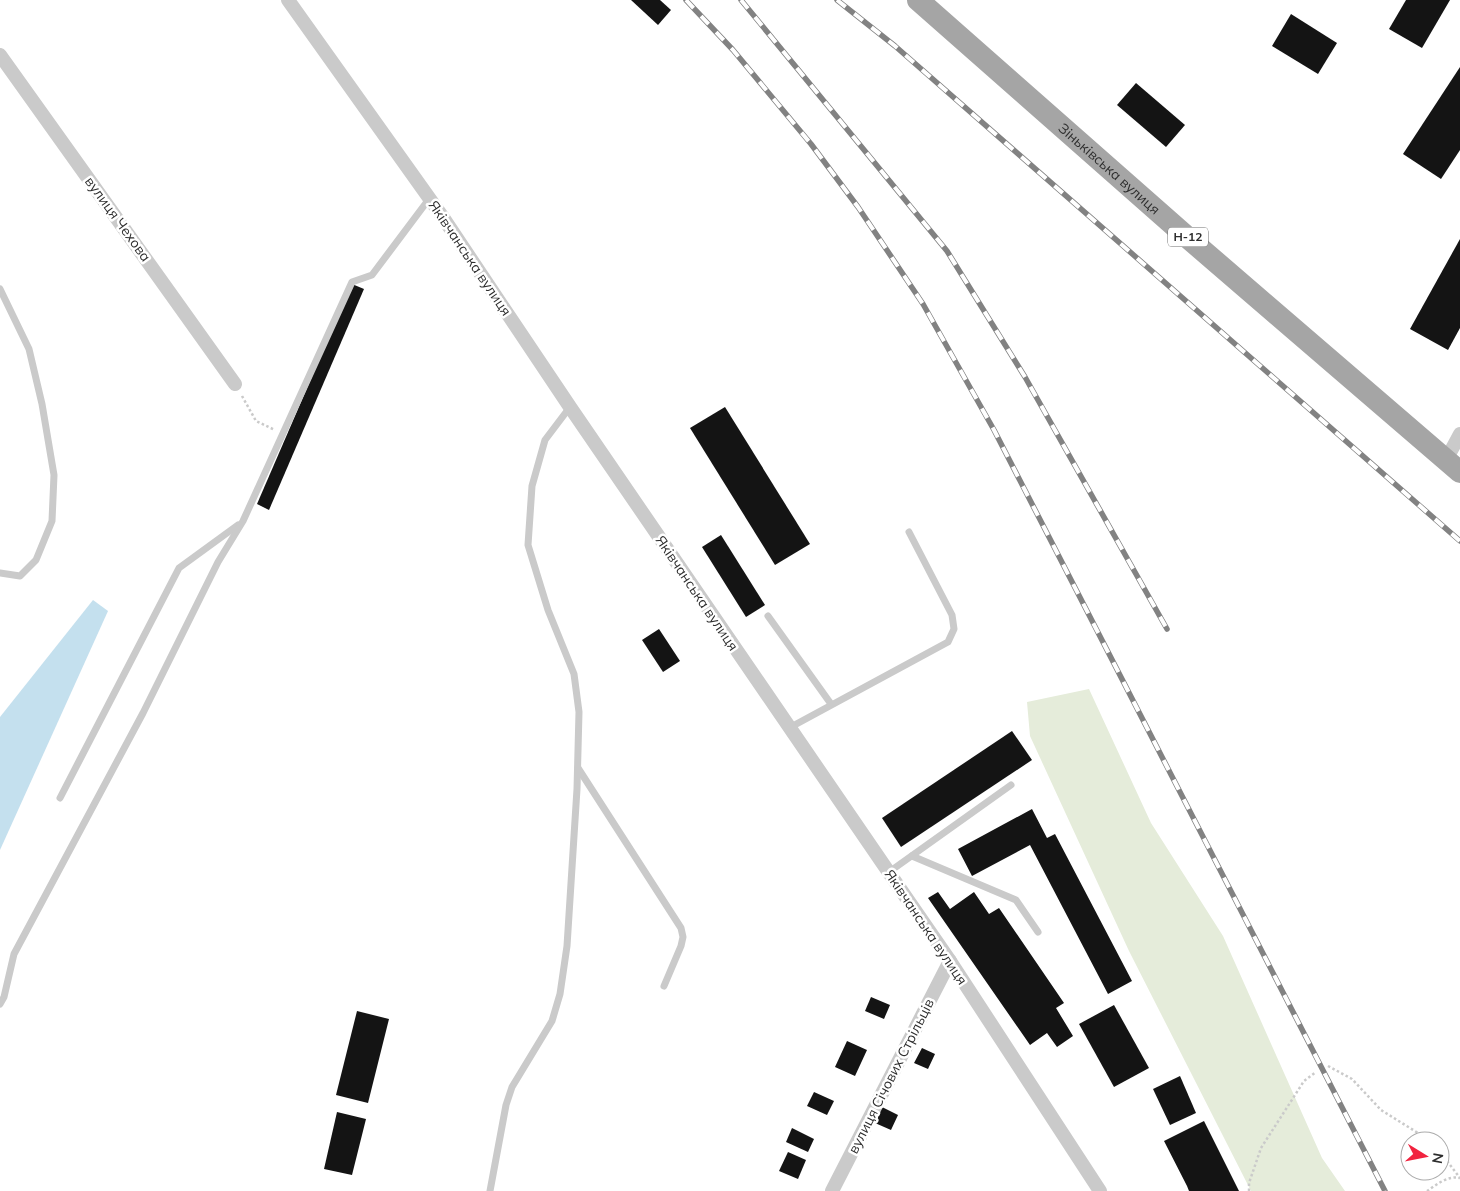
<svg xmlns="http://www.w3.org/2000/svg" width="1460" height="1191" viewBox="0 0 1460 1191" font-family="Mulish,sans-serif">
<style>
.green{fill:#e5ecda}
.water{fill:#c4e0ee}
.building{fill:#141414}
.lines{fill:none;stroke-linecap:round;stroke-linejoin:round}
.path{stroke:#cacaca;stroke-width:2.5;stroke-dasharray:2.5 2.5;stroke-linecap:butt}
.service{stroke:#cacaca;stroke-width:7}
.minor{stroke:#cacaca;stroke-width:14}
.primary{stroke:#a5a5a5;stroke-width:22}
.rail-casing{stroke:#828282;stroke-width:5.5}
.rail{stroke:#fff;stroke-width:4;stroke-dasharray:11;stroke-linecap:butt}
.labels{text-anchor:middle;stroke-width:5;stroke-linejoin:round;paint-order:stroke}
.shield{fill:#fff;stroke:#6c6c6c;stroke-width:1}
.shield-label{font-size:12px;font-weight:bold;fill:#2d2d2d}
.street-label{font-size:14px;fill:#2d2d2d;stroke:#fff}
</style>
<rect width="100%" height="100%" fill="#fff"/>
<polygon class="green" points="1089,689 1151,823 1223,936 1322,1158 1345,1191 1251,1191 1129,951 1030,736 1027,702"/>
<polygon class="water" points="93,600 108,611 0,850 0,717"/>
<g class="building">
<polygon points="631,0 660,0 671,10 658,25"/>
<polygon points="1406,0 1450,0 1422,48 1389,29"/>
<polygon points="1291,14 1337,43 1318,74 1272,46"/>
<polygon points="1460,67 1460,150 1441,179 1403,154"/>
<polygon points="1136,83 1185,125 1166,147 1117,105"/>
<polygon points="1460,239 1460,328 1448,350 1410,329"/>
<polygon points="352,284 364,289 269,510 257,504"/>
<polygon points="725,407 810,544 775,565 690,428"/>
<polygon points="721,535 765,605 746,617 702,547"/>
<polygon points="659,629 680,661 663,672 642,640"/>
<polygon points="1012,731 1032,760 901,847 882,818"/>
<polygon points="1032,809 1047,838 1055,834 1132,981 1108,994 1030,845 972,876 958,849"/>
<polygon points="938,892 950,909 974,892 989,914 999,908 1064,1003 1056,1008 1073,1036 1057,1047 1047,1033 1030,1045 928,898"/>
<polygon points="871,997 890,1005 884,1019 865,1011"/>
<polygon points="1114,1005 1149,1068 1114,1087 1079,1024"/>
<polygon points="357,1011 389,1019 368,1103 336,1095"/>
<polygon points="847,1041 867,1050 855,1076 835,1067"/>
<polygon points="922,1048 935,1054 928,1069 914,1063"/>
<polygon points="1180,1076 1196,1113 1170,1125 1153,1089"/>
<polygon points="814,1092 834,1101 827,1115 807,1106"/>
<polygon points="882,1107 898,1115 891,1130 875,1123"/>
<polygon points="337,1112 366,1119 352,1175 324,1169"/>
<polygon points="1204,1121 1239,1191 1189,1191 1187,1186 1164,1141"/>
<polygon points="792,1128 814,1139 808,1152 786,1142"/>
<polygon points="788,1152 806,1160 798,1179 779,1171"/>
</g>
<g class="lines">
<g class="path">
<polyline points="242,396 256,421 275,430"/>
<polyline points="1328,1066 1352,1079 1381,1110 1418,1133 1426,1141"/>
<polyline points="1440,1154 1447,1161 1460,1178"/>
<polyline points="1249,1191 1249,1183 1261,1148 1304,1081 1316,1072"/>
<path d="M1427,1191C1436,1185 1448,1175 1460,1178"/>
</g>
<g class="service">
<polyline points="0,289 29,349 42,404 54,475 52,521 36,560 20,576 0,573"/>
<polyline points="768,616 831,704"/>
<polyline points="789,728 948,642 954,629 952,615 909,532"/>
<polyline points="578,768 681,928 683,937 681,946 664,986"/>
<polyline points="60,798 179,568 238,525"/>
<polyline points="912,856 1016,900 1038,932"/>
<polyline points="889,872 1011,785"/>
<polyline points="0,1004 4,997 14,954 143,713 218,562 243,521 352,282 372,275 429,199"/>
<polyline points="490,1191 506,1105 512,1087 552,1021 560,994 567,946 577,789 579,712 574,674 548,610 528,545 532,486 545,440 570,407"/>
</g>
<g class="minor">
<polyline points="288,0 442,216 570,407 903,893 950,961 1100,1191"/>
<polyline points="0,55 235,384"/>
<polyline points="1446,460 1460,434"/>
<polyline points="832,1191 950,961"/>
</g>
<path class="primary" id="s1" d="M918,0L1187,237L1460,472"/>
<defs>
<g id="rail">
<polyline points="686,0 733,50 811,144 858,207 923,304 994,430 1385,1191"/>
<polyline points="741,0 947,251 1025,377 1167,629"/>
<polyline points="837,0 895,46 1460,541"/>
</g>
</defs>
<use href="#rail" class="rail-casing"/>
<use href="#rail" class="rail"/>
</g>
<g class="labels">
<rect class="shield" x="1168" y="227.5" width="40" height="19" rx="4"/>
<g class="shield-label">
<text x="1188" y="241">Н-12</text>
</g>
<g class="street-label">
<text dy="5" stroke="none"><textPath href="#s1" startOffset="255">Зіньківська вулиця</textPath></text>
<text transform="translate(118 219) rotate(54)" y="5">вулиця Чехова</text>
<text transform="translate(470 258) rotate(56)" y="5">Яківчанська вулиця</text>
<text transform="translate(697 593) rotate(56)" y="5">Яківчанська вулиця</text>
<text transform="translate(926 927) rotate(56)" y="5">Яківчанська вулиця</text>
<text transform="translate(891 1076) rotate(-63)" y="5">вулиця Січових Стрільців</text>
</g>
</g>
<g transform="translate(1425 1156) rotate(100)"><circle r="24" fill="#ffffff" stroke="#ababab"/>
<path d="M0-4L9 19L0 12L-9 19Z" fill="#f1233f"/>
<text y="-8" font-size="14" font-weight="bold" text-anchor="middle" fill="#2d2d2d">N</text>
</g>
</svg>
